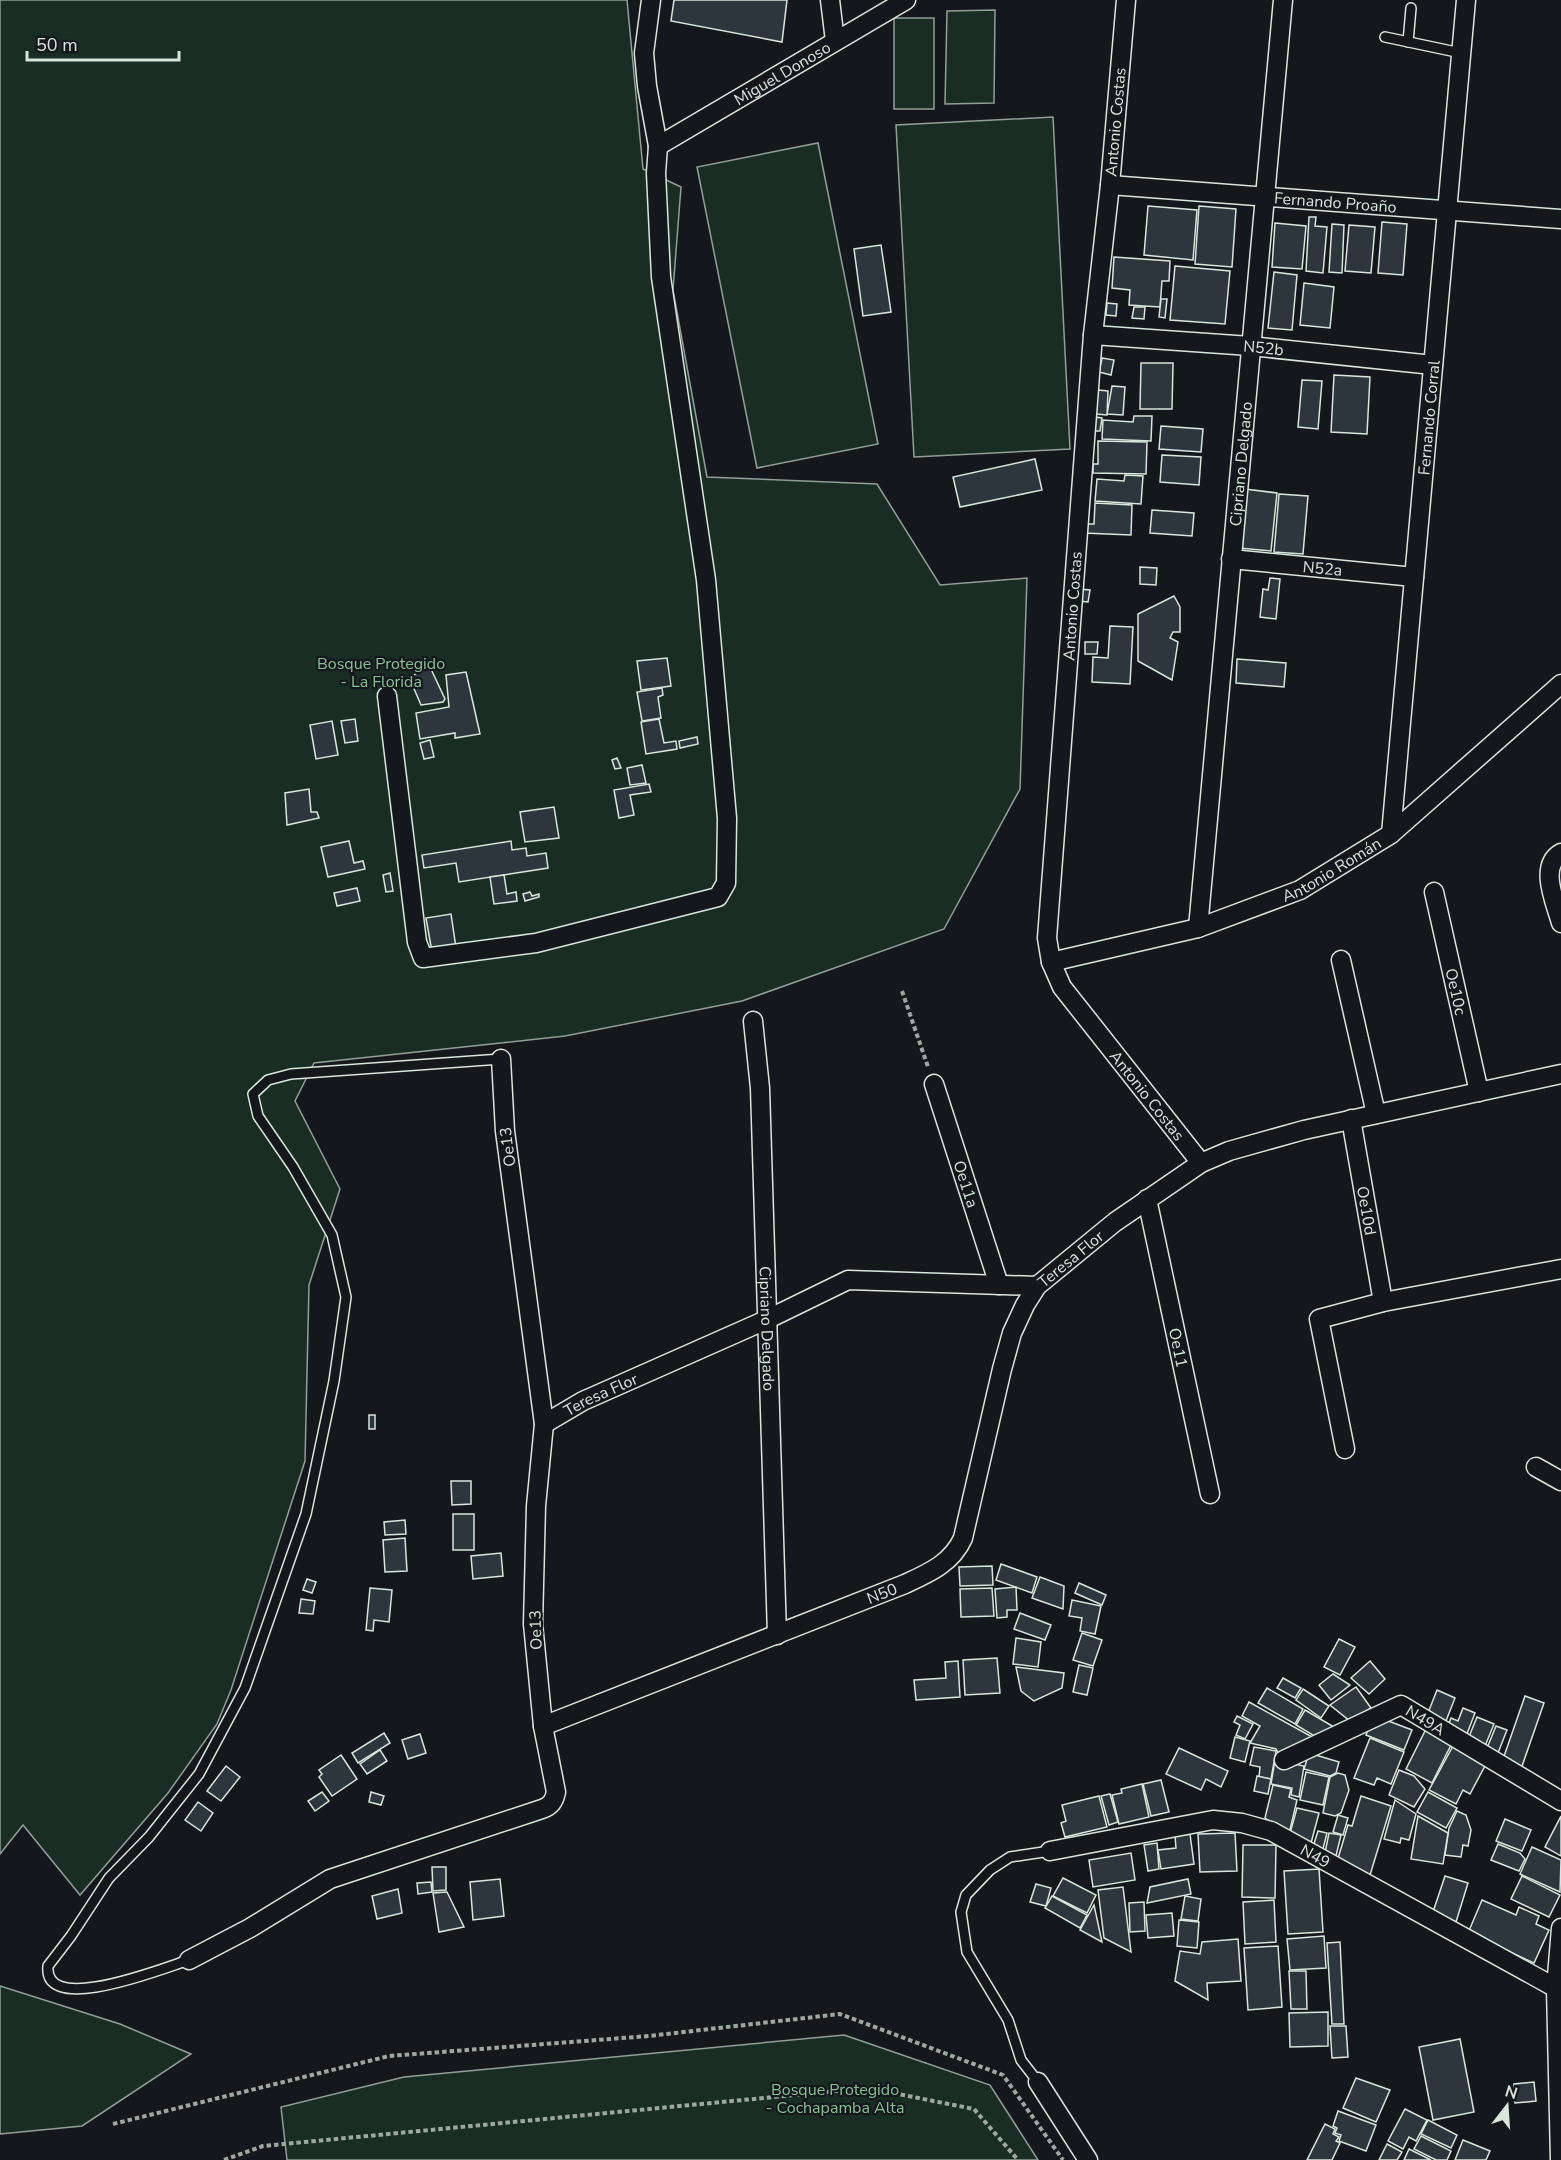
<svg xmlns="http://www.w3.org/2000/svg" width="1561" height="2160" viewBox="0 0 1561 2160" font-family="'Nunito Sans',sans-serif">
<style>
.green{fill:#1a2d24;stroke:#939e99;stroke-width:1.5}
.building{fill:#2c363c;stroke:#d8e6dc;stroke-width:1.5}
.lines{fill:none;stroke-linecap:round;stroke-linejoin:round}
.service-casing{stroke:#d8e6dc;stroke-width:12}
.minor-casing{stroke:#d8e6dc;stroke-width:21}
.path{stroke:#9da8a2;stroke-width:4;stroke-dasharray:4.5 3;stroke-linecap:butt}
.service{stroke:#14181c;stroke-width:9}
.minor{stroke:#14181c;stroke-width:18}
.labels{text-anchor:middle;stroke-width:4.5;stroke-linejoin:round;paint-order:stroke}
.street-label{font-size:16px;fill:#d8e6dc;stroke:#14181c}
.park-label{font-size:16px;fill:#8ac095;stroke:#14181c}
</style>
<rect width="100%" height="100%" fill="#14181c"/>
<g class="green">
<polygon points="0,0 627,0 643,169 681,187 673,290 707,477 877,484 940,585 1027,578 1020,789 944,929 742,1001 565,1036 314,1063 295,1101 340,1189 309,1285 305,1461 231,1690 217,1724 168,1793 80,1895 23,1825 0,1854"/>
<polygon points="995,10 994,103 945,104 947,11"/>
<rect x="894" y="18" width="40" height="91"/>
<polygon points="1053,117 1070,449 914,457 896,125"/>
<polygon points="818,143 878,444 757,468 697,167"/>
<polygon points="0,1986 120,2024 191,2054 82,2126 0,2134"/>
<polygon points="844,2035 990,2085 1038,2160 287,2160 281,2107 404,2077"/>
</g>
<g class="building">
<polygon points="674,0 787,0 782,42 671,21"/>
<polygon points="1148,206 1197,210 1193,260 1144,255"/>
<polygon points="1199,206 1236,209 1232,267 1195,264"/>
<polygon points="1309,217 1316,217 1315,226 1327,227 1323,273 1306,271"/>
<polygon points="1382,222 1407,224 1403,275 1378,273"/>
<polygon points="1275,223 1306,226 1302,269 1272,267"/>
<polygon points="1332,224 1344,225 1342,273 1329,272"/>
<polygon points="1349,225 1375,227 1371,273 1345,271"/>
<polygon points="881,245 891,312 863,316 854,249"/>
<polygon points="1114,257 1170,261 1169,281 1162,281 1160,307 1129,305 1130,290 1112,288"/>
<polygon points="1175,266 1230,271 1225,324 1170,320"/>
<polygon points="1274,272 1297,275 1292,330 1268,328"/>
<polygon points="1304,283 1334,287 1330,328 1300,325"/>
<polygon points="1161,299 1167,299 1165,318 1159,317"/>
<polygon points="1107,303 1117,304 1116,316 1106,315"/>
<polygon points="1134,307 1145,307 1144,319 1132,318"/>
<polygon points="1102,358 1114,360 1111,375 1099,372"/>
<polygon points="1141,363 1173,363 1172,409 1140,409"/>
<polygon points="1334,375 1370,377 1367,434 1331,432"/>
<polygon points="1302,380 1322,381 1318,429 1298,427"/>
<polygon points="1112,386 1125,387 1123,415 1107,414"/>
<polygon points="1098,390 1108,391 1107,415 1096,414"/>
<polygon points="1134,416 1152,416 1151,441 1102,439 1103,420 1133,422"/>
<polygon points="1095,417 1102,418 1100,431 1094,431"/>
<polygon points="1161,426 1203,429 1201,452 1159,449"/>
<polygon points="1098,441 1147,442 1146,474 1093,473 1093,464 1098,464"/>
<polygon points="1162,455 1201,457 1199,485 1160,482"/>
<polygon points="1035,459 1042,490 960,507 953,477"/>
<polygon points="1125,475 1143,476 1141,504 1095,501 1097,479 1124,481"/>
<polygon points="1245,489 1277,493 1271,551 1239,548"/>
<polygon points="1279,494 1308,496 1303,554 1274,552"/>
<polygon points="1095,503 1132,505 1131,535 1083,533 1083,524 1094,524"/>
<polygon points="1152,510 1194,513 1192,536 1150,533"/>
<polygon points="1140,567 1157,568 1156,585 1140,584"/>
<polygon points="1270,578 1280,579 1276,619 1260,617 1263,589 1268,590"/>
<polygon points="1079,589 1090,590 1088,602 1077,601"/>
<polygon points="1174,596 1180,607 1180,632 1173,632 1170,638 1178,642 1172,680 1138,661 1138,614"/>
<polygon points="1110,626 1133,627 1130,684 1092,682 1093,657 1108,658"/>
<polygon points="1085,642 1098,642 1097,654 1085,654"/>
<polygon points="667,658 671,686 641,690 637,661"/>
<polygon points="1237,659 1286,663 1284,687 1236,683"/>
<polygon points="430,667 445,699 443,702 421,705 409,677"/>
<polygon points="466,672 480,734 455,738 455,733 420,739 416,713 449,707 446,675"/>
<polygon points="662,688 663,695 658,697 661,718 642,721 637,692"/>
<polygon points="355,719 358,741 345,743 341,721"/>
<polygon points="659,719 664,743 676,741 677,749 646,754 641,722"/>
<polygon points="332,721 338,755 316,759 310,725"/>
<polygon points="697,737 698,744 680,748 679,741"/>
<polygon points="430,740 434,757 424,759 420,743"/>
<polygon points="617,758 621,768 615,769 612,760"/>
<polygon points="642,765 646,783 630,785 627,768"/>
<polygon points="649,784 651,792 630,795 634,815 619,818 614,790"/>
<polygon points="309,789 311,812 317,812 319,818 287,825 285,793"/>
<polygon points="554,807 559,838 525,842 520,812"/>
<polygon points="349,841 354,863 363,861 365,869 328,877 321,847"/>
<polygon points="511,841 512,850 526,848 527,856 546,853 548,868 459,882 456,863 424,868 422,855"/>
<polygon points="390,873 393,891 386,892 383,875"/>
<polygon points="504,875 507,894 516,892 517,901 494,904 490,877"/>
<polygon points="357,888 360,901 337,906 334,893"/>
<polygon points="530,892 532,896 539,894 539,897 525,901 523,894"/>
<polygon points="451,914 456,948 432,952 426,918"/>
<rect x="369" y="1415" width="6" height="14"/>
<polygon points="451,1481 471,1481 471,1504 452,1505"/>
<rect x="453" y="1514" width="21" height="36"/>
<polygon points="405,1520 406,1534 385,1535 384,1522"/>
<polygon points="405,1538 407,1571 385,1572 383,1540"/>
<polygon points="501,1553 503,1576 473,1579 471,1556"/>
<polygon points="1001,1564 1037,1577 1032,1593 996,1580"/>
<polygon points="992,1566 993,1585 960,1586 959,1567"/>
<polygon points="1040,1577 1064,1586 1063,1609 1032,1598"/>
<polygon points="307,1579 316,1582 312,1593 303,1590"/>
<polygon points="1079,1583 1106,1595 1102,1605 1075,1593"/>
<polygon points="1016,1587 1017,1610 1007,1610 1007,1617 997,1618 995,1589"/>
<polygon points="370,1588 392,1590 389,1622 374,1620 373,1631 366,1630"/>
<polygon points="992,1588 994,1616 961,1617 960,1589"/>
<polygon points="301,1599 315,1601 313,1614 299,1613"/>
<polygon points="1072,1600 1101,1606 1095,1634 1080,1631 1082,1618 1069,1616"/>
<polygon points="1020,1613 1051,1625 1045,1640 1014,1629"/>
<polygon points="1082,1633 1102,1640 1093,1666 1073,1660"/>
<polygon points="1016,1638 1041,1642 1038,1667 1013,1664"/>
<polygon points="1339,1639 1355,1647 1340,1675 1324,1667"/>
<polygon points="997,1658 1000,1693 965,1695 963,1660"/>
<polygon points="958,1661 960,1697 916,1700 914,1680 946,1678 945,1662"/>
<polygon points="1370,1661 1385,1679 1369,1694 1351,1678"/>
<polygon points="1079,1665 1093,1668 1087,1695 1073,1692"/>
<polygon points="1016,1667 1064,1673 1062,1688 1034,1701 1021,1691"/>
<polygon points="1333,1674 1350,1685 1331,1700 1319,1685"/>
<polygon points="1283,1678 1301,1688 1295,1698 1277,1688"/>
<polygon points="1356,1687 1371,1708 1350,1721 1330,1705"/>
<polygon points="1267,1688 1303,1709 1295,1724 1258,1703"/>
<polygon points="1303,1689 1329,1706 1321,1718 1296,1700"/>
<polygon points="1437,1690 1455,1698 1444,1726 1426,1718"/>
<polygon points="1525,1696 1544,1703 1521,1769 1502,1762"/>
<polygon points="1249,1702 1314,1738 1280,1757 1276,1749 1250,1743 1260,1726 1242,1716"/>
<polygon points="1463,1708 1475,1713 1465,1739 1446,1731 1451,1718 1458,1721"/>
<polygon points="1305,1710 1334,1727 1316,1737 1296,1725"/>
<polygon points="1237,1716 1253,1724 1245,1739 1236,1735 1240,1725 1234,1722"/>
<polygon points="1378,1717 1412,1730 1404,1750 1366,1735 1372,1719"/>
<polygon points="1477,1717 1494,1724 1483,1751 1466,1744"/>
<polygon points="1496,1726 1507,1730 1496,1758 1485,1753"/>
<polygon points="1426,1729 1452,1743 1432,1783 1406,1769"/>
<polygon points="384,1733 390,1743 358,1763 352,1753"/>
<polygon points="420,1734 426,1753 408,1759 402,1740"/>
<polygon points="1235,1737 1250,1741 1245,1762 1230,1758"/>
<polygon points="1370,1738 1404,1752 1391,1784 1377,1778 1374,1785 1354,1778"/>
<polygon points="1453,1746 1486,1764 1470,1794 1463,1790 1456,1804 1429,1790"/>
<polygon points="1254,1747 1276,1751 1271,1779 1259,1777 1260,1767 1250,1765"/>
<polygon points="1179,1748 1228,1771 1221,1787 1206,1779 1201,1790 1166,1774"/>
<polygon points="380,1750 387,1761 367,1774 360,1764"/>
<polygon points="1309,1753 1339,1762 1336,1773 1330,1776 1304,1769"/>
<polygon points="341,1755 357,1779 332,1796 319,1777 322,1774 319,1770"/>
<polygon points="1275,1760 1304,1766 1299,1797 1291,1795 1292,1788 1271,1784"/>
<polygon points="226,1766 240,1777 221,1801 207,1791"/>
<polygon points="1399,1770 1414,1776 1425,1789 1414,1807 1389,1795"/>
<polygon points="1306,1772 1329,1777 1323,1805 1300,1800"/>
<polygon points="1338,1773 1345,1775 1349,1790 1341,1813 1335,1816 1323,1813 1330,1777"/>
<polygon points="1257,1776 1271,1779 1268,1794 1254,1791"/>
<polygon points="1161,1780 1169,1812 1151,1816 1143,1784"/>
<polygon points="1142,1784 1149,1817 1119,1824 1112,1795 1122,1793 1121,1789"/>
<polygon points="1273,1785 1291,1789 1289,1797 1297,1800 1289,1834 1265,1818"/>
<polygon points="322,1792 329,1801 315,1811 308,1801"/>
<polygon points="371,1792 384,1796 381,1805 369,1802"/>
<polygon points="1428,1792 1457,1808 1446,1828 1417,1812"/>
<polygon points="1110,1794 1118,1822 1109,1825 1101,1796"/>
<polygon points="1099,1796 1107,1827 1065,1837 1061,1823 1066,1821 1062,1805"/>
<polygon points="1361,1796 1391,1806 1370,1875 1336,1865 1348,1825 1352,1826"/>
<polygon points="1395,1800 1416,1814 1409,1840 1401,1838 1400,1843 1384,1839"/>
<polygon points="198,1802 213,1813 201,1831 185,1820"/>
<polygon points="1297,1808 1319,1813 1311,1843 1289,1837"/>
<polygon points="1457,1811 1466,1815 1471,1830 1468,1846 1463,1845 1461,1857 1445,1855 1449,1828"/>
<polygon points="1338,1815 1348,1818 1343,1835 1333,1832"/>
<polygon points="1418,1816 1448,1833 1443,1864 1411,1859"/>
<polygon points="1561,1816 1561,1856 1545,1847"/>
<polygon points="1505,1819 1531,1830 1522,1851 1496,1841"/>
<polygon points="1318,1831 1327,1833 1322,1853 1312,1850"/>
<polygon points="1235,1833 1237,1871 1200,1872 1198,1834"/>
<polygon points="1329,1833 1341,1835 1335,1860 1325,1853"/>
<polygon points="1190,1834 1194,1864 1161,1869 1158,1850 1176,1848 1175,1836"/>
<polygon points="1157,1843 1159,1869 1148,1871 1144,1845"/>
<polygon points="1498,1844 1520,1853 1525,1859 1519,1871 1491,1860"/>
<polygon points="1243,1845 1276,1845 1275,1898 1242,1897"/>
<polygon points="1532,1847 1561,1860 1560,1892 1520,1874"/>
<polygon points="1131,1853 1135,1880 1093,1887 1089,1860"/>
<polygon points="432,1867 446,1867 446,1890 433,1891"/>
<polygon points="1319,1869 1323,1932 1288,1934 1284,1871"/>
<polygon points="1445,1876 1468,1883 1456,1922 1432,1915"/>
<polygon points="1522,1876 1560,1895 1549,1917 1511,1899"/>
<polygon points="1063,1878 1096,1895 1087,1913 1053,1896"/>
<polygon points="500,1879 504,1916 473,1920 470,1882"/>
<polygon points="1188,1879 1191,1894 1147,1903 1150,1887"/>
<polygon points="431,1882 432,1892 418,1894 417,1883"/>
<polygon points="1036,1884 1051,1888 1046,1906 1030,1902"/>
<polygon points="1123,1887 1131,1952 1104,1938 1098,1890"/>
<polygon points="398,1889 402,1913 377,1919 372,1896"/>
<polygon points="447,1892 464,1927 439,1932 433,1893"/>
<polygon points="1052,1896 1087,1915 1080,1928 1045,1908"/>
<polygon points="1185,1896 1201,1899 1198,1921 1181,1919"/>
<polygon points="1274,1900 1276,1942 1245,1944 1243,1902"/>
<polygon points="1482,1900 1516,1915 1519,1907 1539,1916 1536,1924 1549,1930 1534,1963 1468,1933"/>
<polygon points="1144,1902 1145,1931 1130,1932 1129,1903"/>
<polygon points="1094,1905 1102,1942 1080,1930"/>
<polygon points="1172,1913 1174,1936 1148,1938 1146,1915"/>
<polygon points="1179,1920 1199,1922 1197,1948 1177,1946"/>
<polygon points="1324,1936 1326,1968 1290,1970 1287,1939"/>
<polygon points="1238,1939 1241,1981 1207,1983 1208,2000 1175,1981 1180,1951 1200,1954 1202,1942"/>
<polygon points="1340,1942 1344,2024 1332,2024 1327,1943"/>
<polygon points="1278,1946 1282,2007 1248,2010 1244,1948"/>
<polygon points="1289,1971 1306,1971 1307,2009 1291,2009"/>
<polygon points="1328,2012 1328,2046 1290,2047 1289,2013"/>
<polygon points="1330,2026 1346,2026 1348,2057 1332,2058"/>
<polygon points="1460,2039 1474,2112 1433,2120 1419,2047"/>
<polygon points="1356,2078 1390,2090 1376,2122 1343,2108"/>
<polygon points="1534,2082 1536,2101 1515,2103 1514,2084"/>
<polygon points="1405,2109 1427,2120 1416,2141 1409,2137 1403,2149 1388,2141"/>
<polygon points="1338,2111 1376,2125 1366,2151 1339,2141 1341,2135 1335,2133 1337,2128 1333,2126"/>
<polygon points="1428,2120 1457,2135 1451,2148 1421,2134"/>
<polygon points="1325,2124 1335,2129 1333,2134 1339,2137 1336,2141 1340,2143 1332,2160 1307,2160"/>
<polygon points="1421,2136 1451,2151 1447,2160 1436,2160 1414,2149"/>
<polygon points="1463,2140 1490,2151 1486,2160 1455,2160"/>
<polygon points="1387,2144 1402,2152 1397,2160 1379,2160"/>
<polygon points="1409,2149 1431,2160 1404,2160"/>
</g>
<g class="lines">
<defs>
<g id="service">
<polyline points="1385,37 1461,53"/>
<polyline points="1408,42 1411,8"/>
<path d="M189,1960C166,1967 43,2017 48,1966L71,1936L109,1878L149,1837L199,1774L245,1688L306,1514L334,1381L346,1297L332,1235L293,1167L258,1116L253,1094L268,1080L291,1074L501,1059"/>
<polyline points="1038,2082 1021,2060 1008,2020 967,1952 961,1912 966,1895 990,1870 1010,1857 1050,1851"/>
</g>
<g id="minor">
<polyline points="830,0 835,41"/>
<path id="s1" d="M1126,0L1110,185L1093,335L1047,938L1051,962L1062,987L1201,1163"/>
<path id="s2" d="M658,146L906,0"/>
<path id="s3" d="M1110,185L1561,219"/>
<path id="s4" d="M1093,335L1250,346L1433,365"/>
<path id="s5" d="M1231,559L1414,577"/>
<polyline points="387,696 417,942 423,958 536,943 718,897 726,883 727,818 706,580 661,277 656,173 658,146 647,86 644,53 651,0"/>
<path id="s6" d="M1391,834L1466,0"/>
<path d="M1561,853C1538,866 1556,904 1561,923"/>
<path id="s7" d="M1434,892L1479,1092"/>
<path id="s8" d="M1198,928L1283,0"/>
<polyline points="1341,960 1376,1114"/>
<path id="s9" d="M1051,962L1198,928L1300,890L1391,834L1561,684"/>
<path id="s10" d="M753,1021L760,1088L777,1635"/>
<path id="s11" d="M934,1084L999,1285"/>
<path id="s12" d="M1351,1119L1383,1302"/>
<path id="s13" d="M1147,1199L1210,1494"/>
<path id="s14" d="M544,1424L583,1401L766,1320L848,1280L1037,1286"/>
<polyline points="1345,1449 1319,1319 1383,1302 1561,1269"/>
<polyline points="1536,1467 1561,1481"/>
<path id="s15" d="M543,1726L905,1584C929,1573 952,1563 963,1538L1002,1369L1012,1333L1025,1305L1037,1286L1115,1222L1201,1163L1229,1151L1304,1130L1561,1074"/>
<path id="s16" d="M1284,1760L1401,1705L1561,1801"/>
<path id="s17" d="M1050,1851L1213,1820L1242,1823L1271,1831L1556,1988"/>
<path d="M189,1960L250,1928L330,1879L542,1809C551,1806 554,1801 556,1792L543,1726L533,1624L536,1506L544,1424L505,1131L501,1059"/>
<polyline points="1038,2082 1088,2160"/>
<polyline points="1560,2160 1556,1988 1561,1928"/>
</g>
</defs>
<use href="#service" class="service-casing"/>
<use href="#minor" class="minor-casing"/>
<g class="path">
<polyline points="902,991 928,1067"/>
<polyline points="113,2124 389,2056 649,2036 840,2014 1003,2075 1063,2160"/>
<polyline points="224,2160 263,2146 868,2088 974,2109 1018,2160"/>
</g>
<use href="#service" class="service"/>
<use href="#minor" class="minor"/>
</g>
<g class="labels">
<g class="street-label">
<text dy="6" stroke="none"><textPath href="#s2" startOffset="144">Miguel Donoso</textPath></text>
<text transform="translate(1115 122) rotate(-85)" y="6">Antonio Costas</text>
<text dy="6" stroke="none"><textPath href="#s3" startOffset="226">Fernando Proaño</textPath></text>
<text dy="6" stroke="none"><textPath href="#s4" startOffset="171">N52b</textPath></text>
<text dy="6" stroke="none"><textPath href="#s6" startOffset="418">Fernando Corral</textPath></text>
<text dy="6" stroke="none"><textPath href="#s8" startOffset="466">Cipriano Delgado</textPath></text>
<text dy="6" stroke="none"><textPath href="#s5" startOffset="92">N52a</textPath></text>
<text transform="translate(1072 606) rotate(-86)" y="6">Antonio Costas</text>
<text dy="6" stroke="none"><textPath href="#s9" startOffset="297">Antonio Román</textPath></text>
<text dy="6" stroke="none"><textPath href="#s7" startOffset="102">Oe10c</textPath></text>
<text dy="6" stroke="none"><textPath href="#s1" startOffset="1131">Antonio Costas</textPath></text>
<text transform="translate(507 1147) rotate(-97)" y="6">Oe13</text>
<text dy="6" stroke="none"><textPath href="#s11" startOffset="105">Oe11a</textPath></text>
<text dy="6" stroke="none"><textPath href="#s12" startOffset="93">Oe10d</textPath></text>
<text dy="6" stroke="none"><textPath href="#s15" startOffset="772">Teresa Flor</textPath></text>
<text dy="6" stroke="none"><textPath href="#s10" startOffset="308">Cipriano Delgado</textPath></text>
<text dy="6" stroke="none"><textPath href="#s13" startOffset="152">Oe11</textPath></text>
<text dy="6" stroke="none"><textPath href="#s14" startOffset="64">Teresa Flor</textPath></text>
<text dy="6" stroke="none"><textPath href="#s15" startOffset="364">N50</textPath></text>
<text transform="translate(535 1630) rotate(-92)" y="6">Oe13</text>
<text dy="6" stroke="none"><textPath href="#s16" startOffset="158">N49A</textPath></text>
<text dy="6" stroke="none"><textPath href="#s17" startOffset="276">N49</textPath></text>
</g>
<g class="park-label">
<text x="381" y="669">Bosque Protegido<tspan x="381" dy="18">- La Florida</tspan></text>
<text x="835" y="2095">Bosque Protegido<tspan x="835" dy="18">- Cochapamba Alta</tspan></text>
</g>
</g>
<g transform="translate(1507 2106) rotate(17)" stroke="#14181c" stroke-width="4.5" paint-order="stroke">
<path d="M0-4.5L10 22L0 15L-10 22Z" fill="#d8e6dc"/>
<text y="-9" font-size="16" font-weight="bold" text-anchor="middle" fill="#d8e6dc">N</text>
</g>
<path d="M27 51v9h152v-9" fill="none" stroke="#d8e6dc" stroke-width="3"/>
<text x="36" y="51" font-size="18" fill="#d8e6dc" stroke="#14181c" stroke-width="4.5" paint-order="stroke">50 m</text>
</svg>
